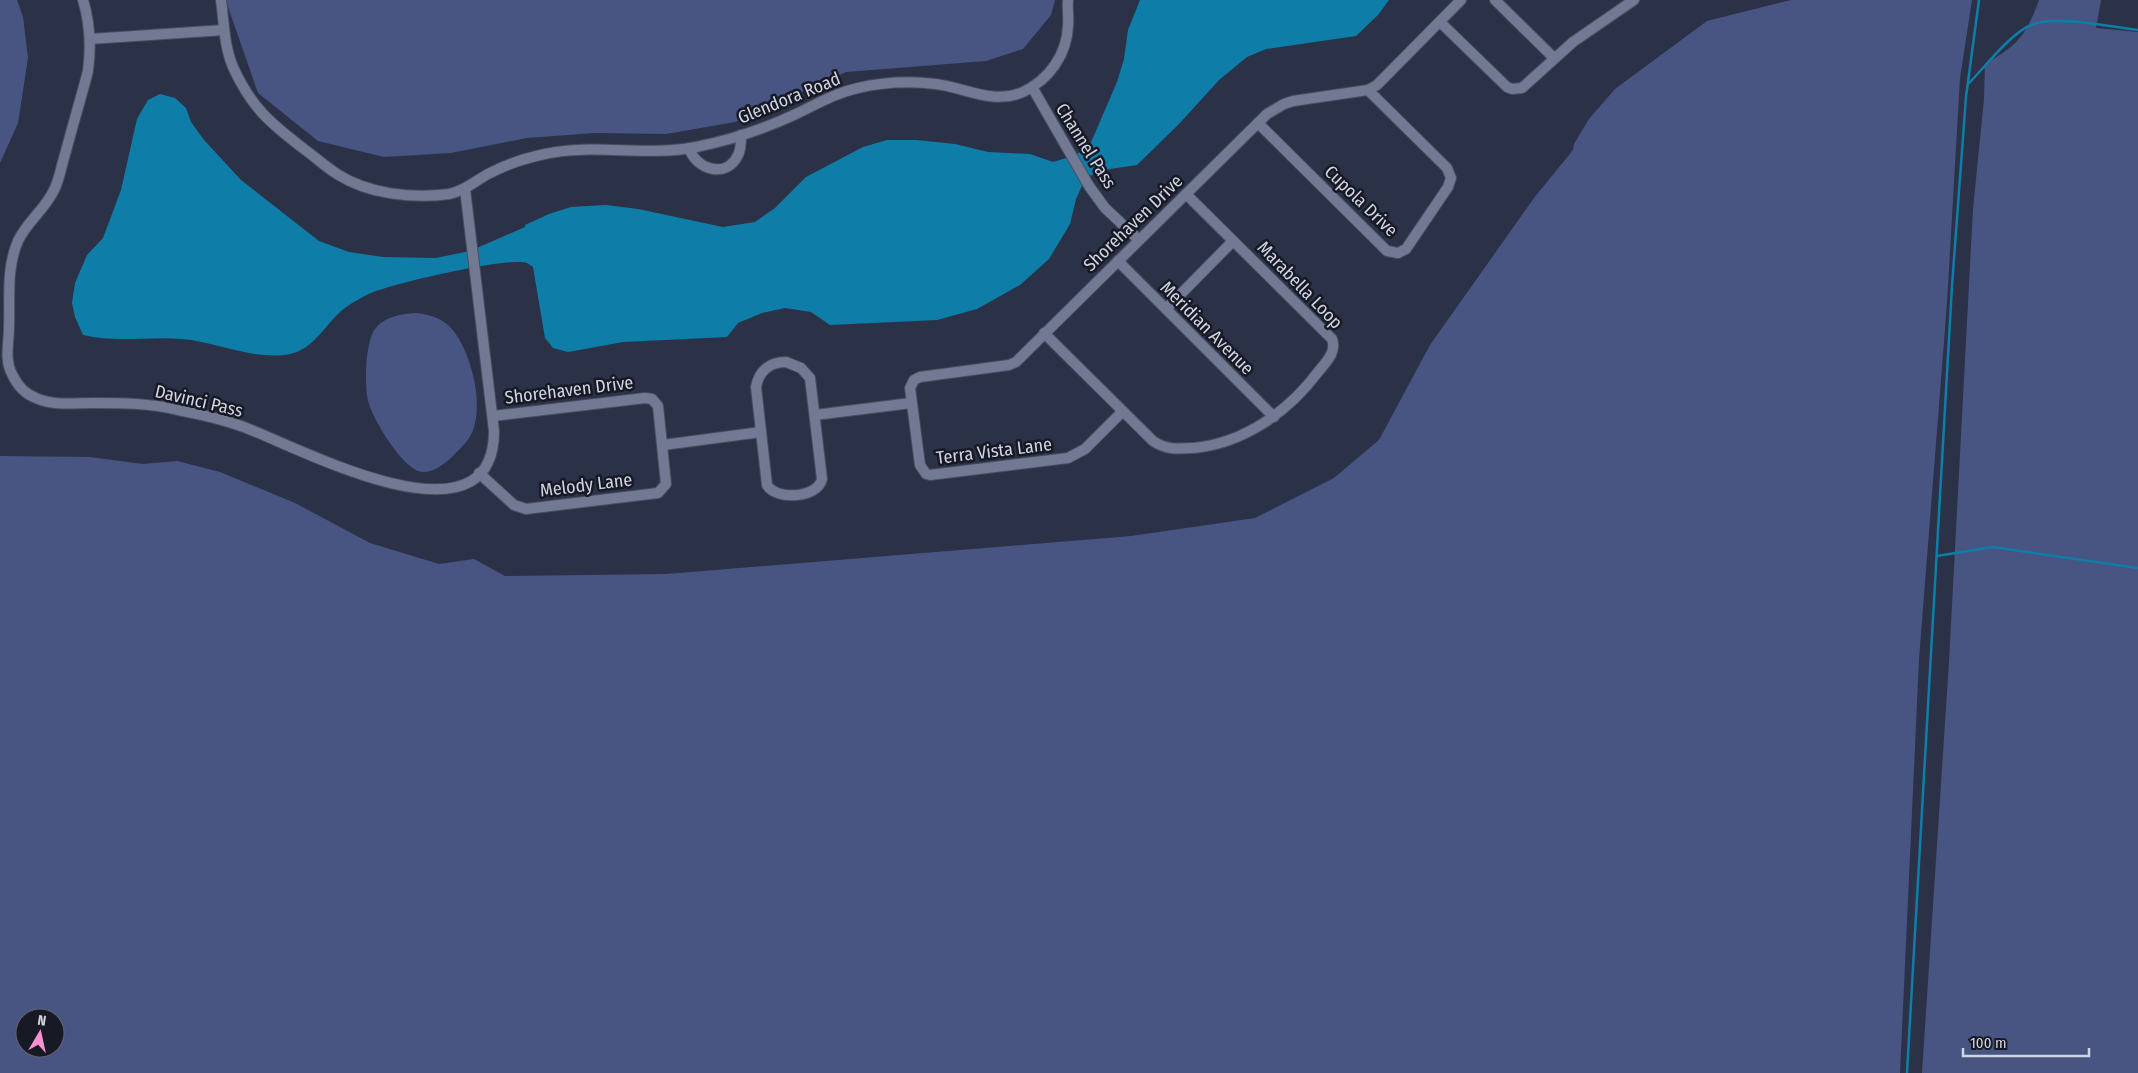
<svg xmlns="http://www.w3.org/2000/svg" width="2138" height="1073" viewBox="0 0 2138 1073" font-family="'Fira Sans Condensed',sans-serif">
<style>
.green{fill:#485583;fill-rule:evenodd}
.water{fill:#0e7ea8}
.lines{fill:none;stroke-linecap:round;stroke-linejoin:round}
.stream{stroke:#0e7ea8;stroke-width:2.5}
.minor-casing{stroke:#494d60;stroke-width:12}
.minor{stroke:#727a93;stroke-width:10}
.labels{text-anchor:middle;stroke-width:5;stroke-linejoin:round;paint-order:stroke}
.street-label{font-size:18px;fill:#d0d4e3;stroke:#171a24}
</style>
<rect width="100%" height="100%" fill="#2b3248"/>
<g class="green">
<polygon points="0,0 17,0 23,17 28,58 18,123 0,163"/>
<polygon points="227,0 1055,0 1051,15 1023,49 986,61 846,72 735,122 666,134 594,133 527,138 451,153 384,157 318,141 258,93 227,4"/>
<path d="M1791,0H1972L1960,78L1947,303L1919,659L1900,1073H0V456L90,457L143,464L177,461L220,472L295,503L370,543L439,564L474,559L505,576L666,574L1131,536L1255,518L1334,478L1379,440L1430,345L1534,198L1573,150L1574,144L1589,119L1615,89L1707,21ZM25,1018H55V1048H25Z"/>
<path d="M2039,0H2101L2096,28L2138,32V1073H1922L1949,662L1973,209L1984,99L1985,64C2018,45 2026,36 2039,0Z"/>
<path d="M416,313C427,314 439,317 448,325C471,346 489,415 467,441C457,452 440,472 424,472C405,473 374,421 369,404C364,389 365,342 375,329C385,316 402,314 416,313Z"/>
</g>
<path class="water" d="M1140,0H1389L1378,15L1356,36L1266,49L1247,57L1219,80L1179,124L1137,165L1110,169L1086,177L1076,199L1070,224L1049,259L1020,285L977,309L937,320L830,325L811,312L785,308L762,313L738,323L727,337L623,342L568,352L553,348L545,338L533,267C531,266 529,264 527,263C510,256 391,284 371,293C362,297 352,303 345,308C326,322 315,349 290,354C255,361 217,342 182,339C149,336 116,343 83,335L75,317L72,303L75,283L87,255L103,238L121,190L137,119L148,100L160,94L175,98L186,108L191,122L204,140L241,180L319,241L349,252L383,257L436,258L470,251L525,227V225L549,214L571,207L606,205L638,209L723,227L755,222L775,208L806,177L863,147L887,140H916L955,144L988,152L1030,154L1053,162L1073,156L1089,147L1117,82L1124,59L1128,30Z"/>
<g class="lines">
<g class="stream">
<path d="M1969,83C1985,67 2011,33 2031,25C2054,15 2112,27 2138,30"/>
<polyline points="1937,556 1993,547 2138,568"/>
<polyline points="1907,1073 1952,286 1966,97 1979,0"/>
</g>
<defs>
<g id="minor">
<path d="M83,0C90,23 91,48 88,71C81,98 73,124 66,151C62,163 60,177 55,188C46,209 27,221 18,241C6,268 10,299 9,327C9,343 4,359 12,374C17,385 25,394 36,398C53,406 74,403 92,403C120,403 150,403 178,410C199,414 221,419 241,426C293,444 494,556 494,431L465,189"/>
<path d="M221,0C224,22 224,46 233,67C251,107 270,123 304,149C315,157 326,167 337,174C368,194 413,199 449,194C465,191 476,180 490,173C507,164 526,158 545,154C594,143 646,157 696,147C731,140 764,129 796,114C817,104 835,93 858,88C884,82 910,81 936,84C966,88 993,105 1023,92C1049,80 1067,54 1068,26C1069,17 1067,9 1068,0"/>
<polyline points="1495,0 1554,58"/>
<polyline points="1440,22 1507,87 1512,89 1522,88 1573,42 1634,0"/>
<polyline points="90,39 224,30"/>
<polyline points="1032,87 1089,186 1105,208 1139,240"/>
<polyline points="1258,123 1387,251 1398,253 1406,249 1448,187 1451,178 1447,168 1368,90"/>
<path d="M689,148C696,170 727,179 738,155C741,150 741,142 741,135"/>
<polyline points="1118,261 1274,417"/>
<polyline points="1166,309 1233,241"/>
<path d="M1044,333L1153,441C1166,450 1178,449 1194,448C1244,443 1288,412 1318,372C1326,362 1337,352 1332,339L1186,194"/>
<path d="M786,362L801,368L810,378L822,479C818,498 776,501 767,485L756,387C759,371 769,362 786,362Z"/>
<polyline points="1122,412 1085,449 1068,458 930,475 926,474 920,465 910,388 914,380 920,377 1009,365 1016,362 1267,114 1284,104 1293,101 1368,90 1377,85 1461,0"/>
<polyline points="815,415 911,403"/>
<polyline points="663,445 761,432"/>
<polyline points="479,473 514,505 526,509 658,493 666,484 658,406 652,399 645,398 493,416"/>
</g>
</defs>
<use href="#minor" class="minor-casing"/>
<use href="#minor" class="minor"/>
</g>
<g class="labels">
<g class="street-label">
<text transform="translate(789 98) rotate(-22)" y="6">Glendora Road</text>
<text transform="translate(1086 146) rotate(58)" y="6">Channel Pass</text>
<text transform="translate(1361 201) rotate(44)" y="6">Cupola Drive</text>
<text transform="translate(1133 223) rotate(-44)" y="6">Shorehaven Drive</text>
<text transform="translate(1300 285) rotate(46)" y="6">Marabella Loop</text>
<text transform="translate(1207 328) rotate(45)" y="6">Meridian Avenue</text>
<text transform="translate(569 390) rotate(-7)" y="6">Shorehaven Drive</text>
<text transform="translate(199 401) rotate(13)" y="6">Davinci Pass</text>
<text transform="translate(994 451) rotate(-7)" y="6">Terra Vista Lane</text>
<text transform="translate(586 485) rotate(-7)" y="6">Melody Lane</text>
</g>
</g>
<g transform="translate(40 1033) rotate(9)"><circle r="24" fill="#171a24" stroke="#616470"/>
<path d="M0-4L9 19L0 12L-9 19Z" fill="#f590d1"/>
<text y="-8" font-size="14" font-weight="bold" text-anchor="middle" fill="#d0d4e3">N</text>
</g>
<path d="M1963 1048v8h126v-8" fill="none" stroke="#d0d4e3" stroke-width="2.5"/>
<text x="1970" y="1048" font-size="15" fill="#d0d4e3" stroke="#171a24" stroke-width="4" paint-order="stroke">100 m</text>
</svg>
